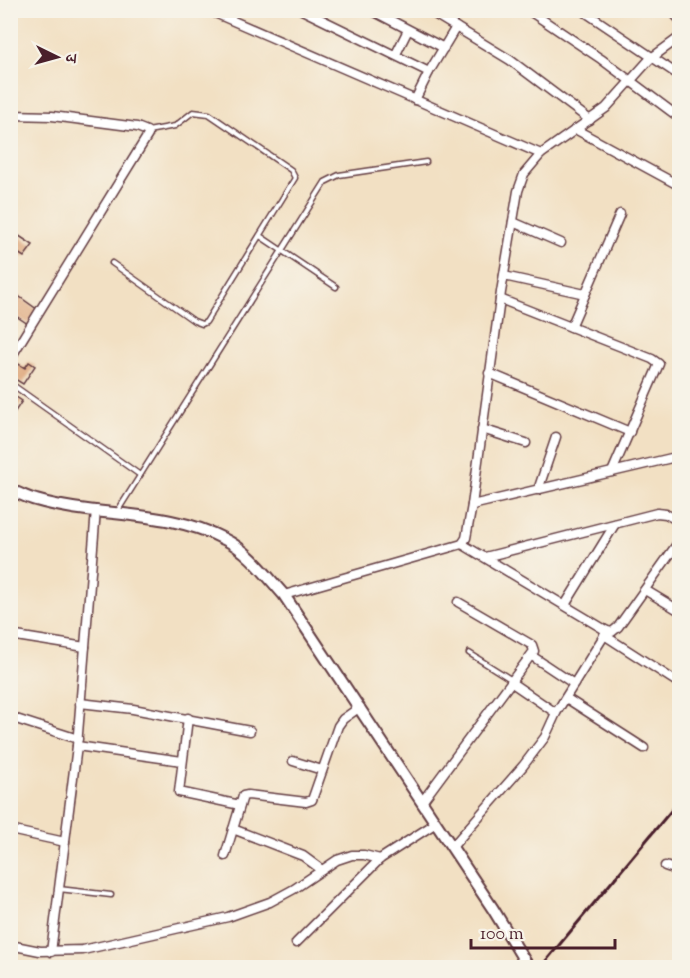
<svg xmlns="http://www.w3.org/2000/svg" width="690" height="978" viewBox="0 0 690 978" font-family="'Sorts Mill Goudy','Noto Serif Devanagari',serif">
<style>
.building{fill:#dca173}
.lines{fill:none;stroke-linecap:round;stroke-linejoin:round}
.service-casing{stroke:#633c42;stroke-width:7}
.minor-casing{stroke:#633c42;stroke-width:11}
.tertiary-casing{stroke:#633c42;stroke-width:14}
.service{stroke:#fff;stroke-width:4}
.minor{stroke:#fff;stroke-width:8}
.tertiary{stroke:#fff;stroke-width:10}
.rail{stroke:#4a1f2b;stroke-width:3}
</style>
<rect width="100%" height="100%" fill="#f7f3e8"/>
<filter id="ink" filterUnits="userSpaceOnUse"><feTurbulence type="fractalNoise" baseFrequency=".0167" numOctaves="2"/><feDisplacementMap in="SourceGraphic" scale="12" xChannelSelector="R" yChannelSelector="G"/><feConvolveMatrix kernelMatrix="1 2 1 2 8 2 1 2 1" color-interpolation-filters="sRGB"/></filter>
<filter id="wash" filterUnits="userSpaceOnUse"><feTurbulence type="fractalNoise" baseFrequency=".008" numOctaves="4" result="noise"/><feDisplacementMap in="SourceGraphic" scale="24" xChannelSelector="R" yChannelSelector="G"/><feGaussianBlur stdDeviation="1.35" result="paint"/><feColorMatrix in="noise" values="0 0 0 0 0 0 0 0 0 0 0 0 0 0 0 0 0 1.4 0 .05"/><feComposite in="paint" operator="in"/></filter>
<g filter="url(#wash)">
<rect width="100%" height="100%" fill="#f2e0c3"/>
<g id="blocks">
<g class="building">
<polygon points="10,230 33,245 24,257 10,248"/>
<polygon points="10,290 38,310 28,324 10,312"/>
<polygon points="15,362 25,368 29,362 35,366 23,384 10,376 10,370"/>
<polygon points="10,393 22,401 10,419"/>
</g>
</g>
</g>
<g filter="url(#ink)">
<use href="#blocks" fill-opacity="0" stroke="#633c42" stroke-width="1.5"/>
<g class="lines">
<defs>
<g id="service">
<polyline points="260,236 336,287"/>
<polyline points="112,263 194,321 202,324 206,322 295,178 291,170 209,114 193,112 175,126 148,131"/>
<polyline points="10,383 140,475"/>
<polyline points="117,512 325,182 339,175 426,162"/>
<polyline points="469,653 512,680"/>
<polyline points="59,889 111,895"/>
</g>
<g id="minor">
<polyline points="208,10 541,154"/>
<polyline points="302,10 429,72"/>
<polyline points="371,10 444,48"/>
<polyline points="428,10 510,60 590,120"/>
<polyline points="528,10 601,59 680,118"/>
<polyline points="582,10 680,76"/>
<polyline points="671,10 680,20"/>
<polyline points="396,54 408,30"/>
<polyline points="415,100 429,72 456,27"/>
<polyline points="10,115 52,116 137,127 147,131 148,135 10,359"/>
<polyline points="575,129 680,186"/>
<polyline points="513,222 561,243"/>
<polyline points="504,276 585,294"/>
<polyline points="500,299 652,359 659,364 612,472"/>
<polyline points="571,327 620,214"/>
<polyline points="489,373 630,432"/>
<polyline points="482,429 526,443"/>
<polyline points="538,490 556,437"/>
<polyline points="472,505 680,456"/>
<polyline points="462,544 607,631 612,632 618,627 680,540"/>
<polyline points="485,557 657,513 666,514 680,522"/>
<polyline points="645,590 680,611"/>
<polyline points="284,595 462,544 466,538 472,505 501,292 518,191 524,174 541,154 606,108 650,59 680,37"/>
<polyline points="565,605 615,524"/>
<polyline points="10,635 85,647"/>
<polyline points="604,635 680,684"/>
<polyline points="532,656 574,684"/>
<polyline points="512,683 556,713"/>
<polyline points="566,698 644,748"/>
<polyline points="80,703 133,709 250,731"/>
<polyline points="10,717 78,739"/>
<polyline points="188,718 179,792 240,805"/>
<polyline points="77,746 182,761"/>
<polyline points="293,761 322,770"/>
<polyline points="422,802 534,651 532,645 458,602"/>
<polyline points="233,829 303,856 322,870"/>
<polyline points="10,830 65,842"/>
<polyline points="452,847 523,766 545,737 556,713 607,631"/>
<polyline points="225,856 243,796 248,795 306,802 312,800 338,726 343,719 360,707"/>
<polyline points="665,866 680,871"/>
<polyline points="296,943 380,859 436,823"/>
<polyline points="10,945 40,951 83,950 228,917 270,902 294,889 337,860 352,855 364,855 380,859"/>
<polyline points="51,952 77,746 96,510"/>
</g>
<path id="tertiary" d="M10,490C19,493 27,498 36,500C97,518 167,509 224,539C249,551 266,575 284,595L493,909L529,968"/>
</defs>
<use href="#service" class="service-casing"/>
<use href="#minor" class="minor-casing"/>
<use href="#tertiary" class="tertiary-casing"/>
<use href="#service" class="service"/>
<use href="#minor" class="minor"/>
<use href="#tertiary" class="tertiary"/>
<polyline class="rail" points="540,968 680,800"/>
</g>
</g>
<rect width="690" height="978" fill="none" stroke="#f7f3e8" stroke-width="36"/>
<g transform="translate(57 57) rotate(95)" stroke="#f7f3e8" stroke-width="4.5" paint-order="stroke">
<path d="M0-4.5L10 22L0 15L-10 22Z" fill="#4a1f2b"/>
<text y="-9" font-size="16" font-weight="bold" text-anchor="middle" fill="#4a1f2b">उ</text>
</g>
<path d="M471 939v9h144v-9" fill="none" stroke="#4a1f2b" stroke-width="3"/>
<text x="480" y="939" font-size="18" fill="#4a1f2b" stroke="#f7f3e8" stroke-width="4.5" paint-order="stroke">100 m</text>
</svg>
